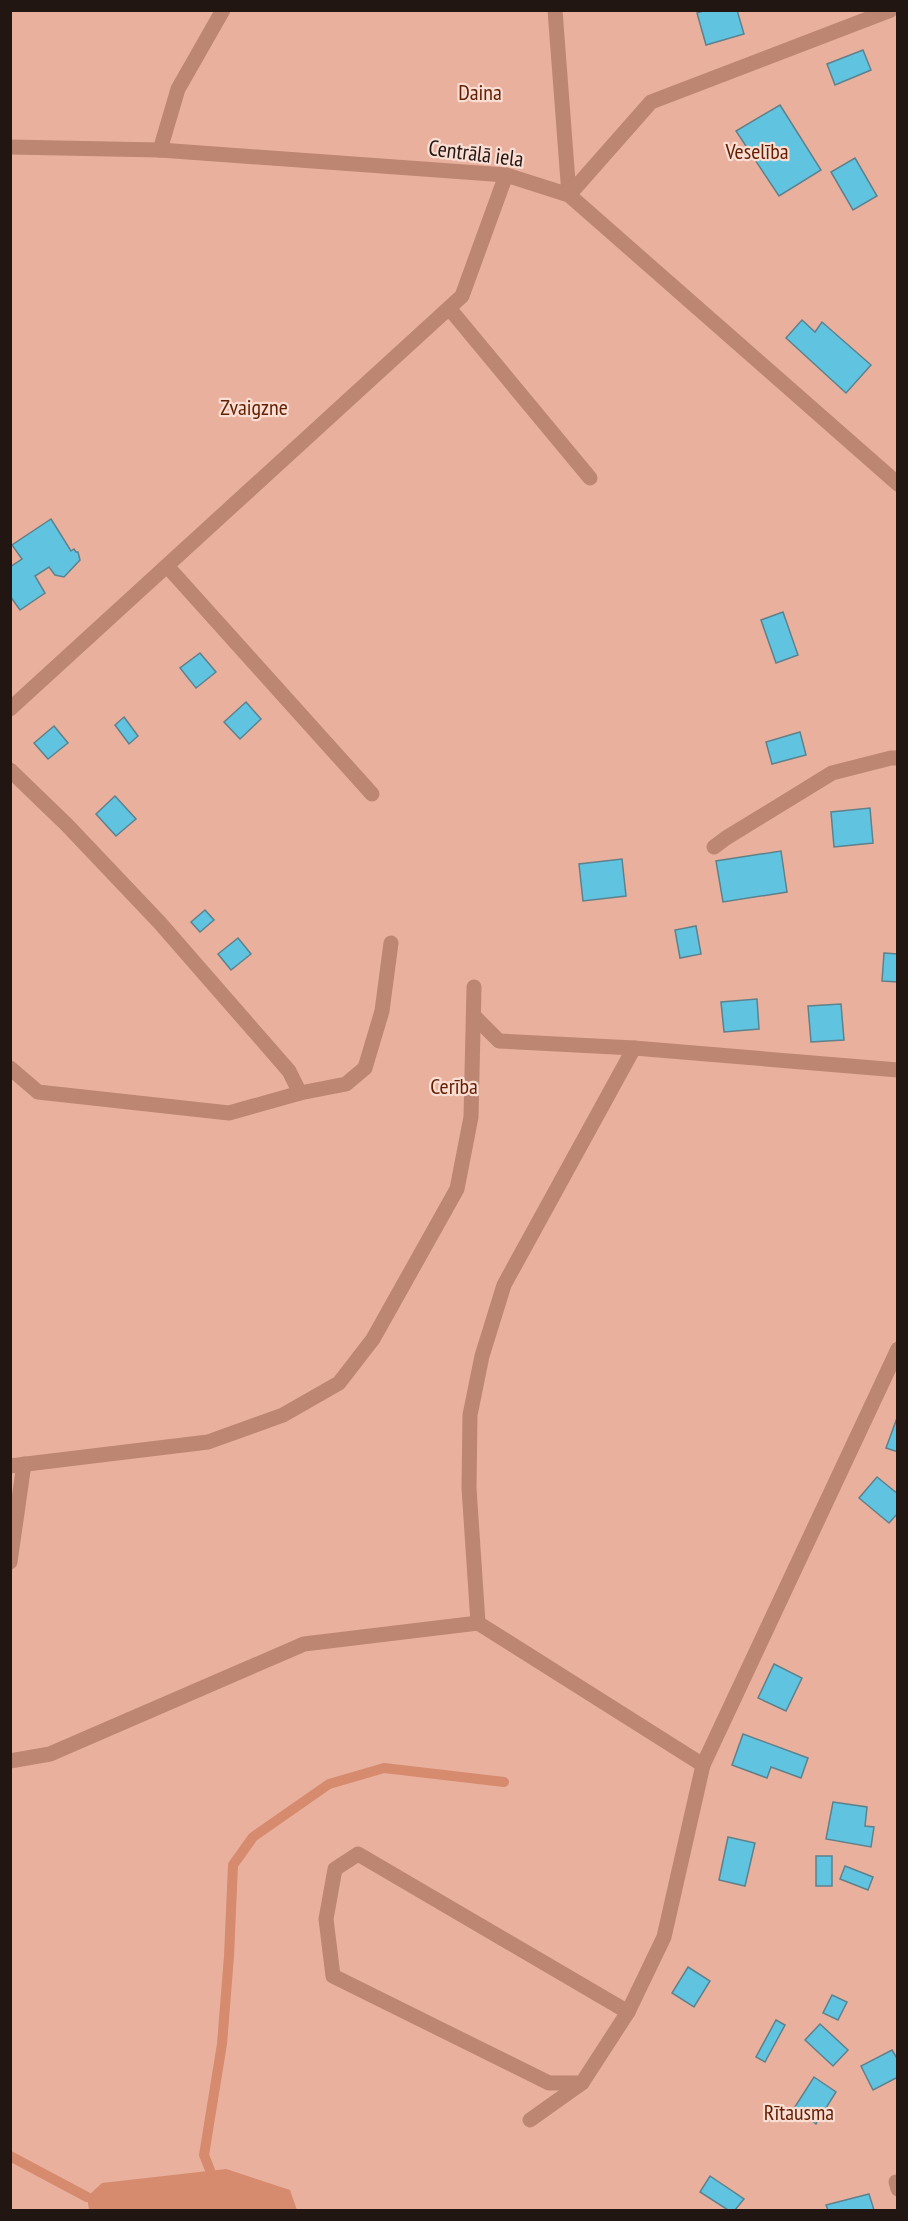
<svg xmlns="http://www.w3.org/2000/svg" width="908" height="2221" viewBox="0 0 908 2221" font-family="'PT Sans Narrow',sans-serif">
<style>
.green{fill:#e9b19d}
.water{fill:#d68a6e}
.lines{fill:none;stroke-linecap:round;stroke-linejoin:round}
.stream{stroke:#d68a6e;stroke-width:10}
.building{fill:#60c4e1;stroke:#5e818c;stroke-width:1.5}
.service{stroke:#bc8673;stroke-width:15}
.minor{stroke:#bc8673;stroke-width:15}
.tertiary{stroke:#bc8673;stroke-width:15}
.labels{text-anchor:middle;stroke-width:4.5;stroke-linejoin:round;paint-order:stroke}
.park-label{font-size:22px;fill:#621e00;stroke:#faded4}
.street-label{font-size:22px;fill:#221612;stroke:#faded4}
</style>
<rect width="100%" height="100%" fill="#faded4"/>
<rect class="green" x="11" y="11" width="886" height="2199"/>
<polygon class="water" points="226,2169 290,2190 297,2210 89,2210 87,2197 102,2183"/>
<g class="lines">
<g class="stream">
<polyline points="10,2156 87,2197"/>
<polyline points="210,2170 204,2155 222,2044 229,1956 233,1865 253,1837 329,1784 384,1768 504,1782"/>
</g>
</g>
<g class="building">
<polygon points="706,10 737,10 744,34 706,45 697,13"/>
<polygon points="863,50 871,70 835,85 827,64"/>
<polygon points="780,105 821,170 779,196 736,131"/>
<polygon points="855,158 877,196 853,210 831,172"/>
<polygon points="802,320 815,332 822,322 871,365 846,393 786,338"/>
<polygon points="51,519 71,551 74,549 76,552 78,552 80,560 64,577 55,575 49,567 35,576 45,593 20,610 10,596 10,567 22,559 12,545"/>
<polygon points="783,612 798,655 776,663 761,620"/>
<polygon points="200,653 216,672 196,688 180,668"/>
<polygon points="246,702 261,719 240,739 224,722"/>
<polygon points="124,717 138,736 129,744 115,725"/>
<polygon points="54,726 68,743 48,759 34,743"/>
<polygon points="800,732 806,755 772,764 766,742"/>
<polygon points="115,796 136,819 116,836 96,814"/>
<polygon points="870,808 873,843 834,847 831,812"/>
<polygon points="781,851 787,892 723,902 716,861"/>
<polygon points="622,859 626,896 583,901 579,864"/>
<polygon points="205,910 214,920 200,932 191,922"/>
<polygon points="696,926 701,954 680,958 675,930"/>
<polygon points="238,938 251,954 231,970 218,954"/>
<polygon points="884,953 898,954 898,982 882,981"/>
<polygon points="757,999 759,1029 724,1032 721,1002"/>
<polygon points="841,1004 844,1040 811,1042 808,1006"/>
<polygon points="897,1418 898,1418 898,1452 886,1448"/>
<polygon points="877,1477 898,1494 898,1513 889,1523 859,1498"/>
<polygon points="774,1664 802,1678 786,1711 758,1698"/>
<polygon points="743,1734 808,1758 801,1778 771,1767 767,1778 732,1765"/>
<polygon points="833,1802 867,1807 865,1826 874,1827 871,1847 826,1839"/>
<polygon points="728,1837 755,1843 745,1886 719,1880"/>
<rect x="816" y="1856" width="16" height="30"/>
<polygon points="845,1866 873,1877 868,1890 840,1879"/>
<polygon points="688,1967 710,1981 694,2007 672,1993"/>
<polygon points="832,1995 847,2002 838,2020 823,2013"/>
<polygon points="776,2020 785,2025 765,2062 756,2057"/>
<polygon points="820,2024 848,2050 833,2066 805,2040"/>
<polygon points="892,2050 898,2060 898,2077 873,2090 861,2066"/>
<polygon points="814,2077 836,2092 816,2124 803,2115 800,2119 791,2113"/>
<polygon points="710,2176 744,2199 735,2210 728,2210 700,2192"/>
<polygon points="869,2194 874,2210 828,2210 826,2205"/>
</g>
<g class="lines">
<g class="service">
<polyline points="449,308 590,478"/>
<polyline points="167,566 372,794"/>
<polyline points="10,709 462,296 506,175"/>
<polyline points="10,770 67,825 160,923 289,1071 300,1093"/>
<polyline points="714,847 726,838 832,773 891,758 898,758"/>
<polyline points="474,1016 499,1041 634,1048 898,1070"/>
<polyline points="10,1068 38,1092 229,1113 300,1093 346,1084 365,1068 382,1011 391,943"/>
<polyline points="10,1466 208,1442 283,1415 339,1383 373,1339 457,1189 471,1117 474,987"/>
<polyline points="10,1562 24,1464"/>
<polyline points="478,1623 469,1488 470,1415 482,1356 504,1285 634,1048"/>
<polyline points="10,1761 50,1754 304,1644 478,1623 703,1765"/>
<polyline points="582,2083 549,2083 333,1976 326,1919 335,1869 358,1854 628,2012"/>
<polyline points="530,2120 582,2083 628,2012 664,1937 703,1765 898,1349"/>
<polyline points="896,2182 898,2189"/>
</g>
<g class="minor">
<polyline points="555,10 569,195 651,102 891,10"/>
<polyline points="160,150 178,89 223,10"/>
</g>
<polyline class="tertiary" points="10,147 160,150 506,175 569,195 898,484"/>
</g>
<g class="labels">
<g class="park-label">
<text x="480" y="100">Daina</text>
<text x="757" y="159">Veselība</text>
<text x="254" y="415">Zvaigzne</text>
<text x="454" y="1094">Cerība</text>
<text x="799" y="2120">Rītausma</text>
</g>
<g class="street-label">
<text transform="translate(476 153) rotate(7)" y="8">Centrālā iela</text>
</g>
</g>
<rect width="908" height="2221" fill="none" stroke="#221612" stroke-width="24"/>
</svg>
